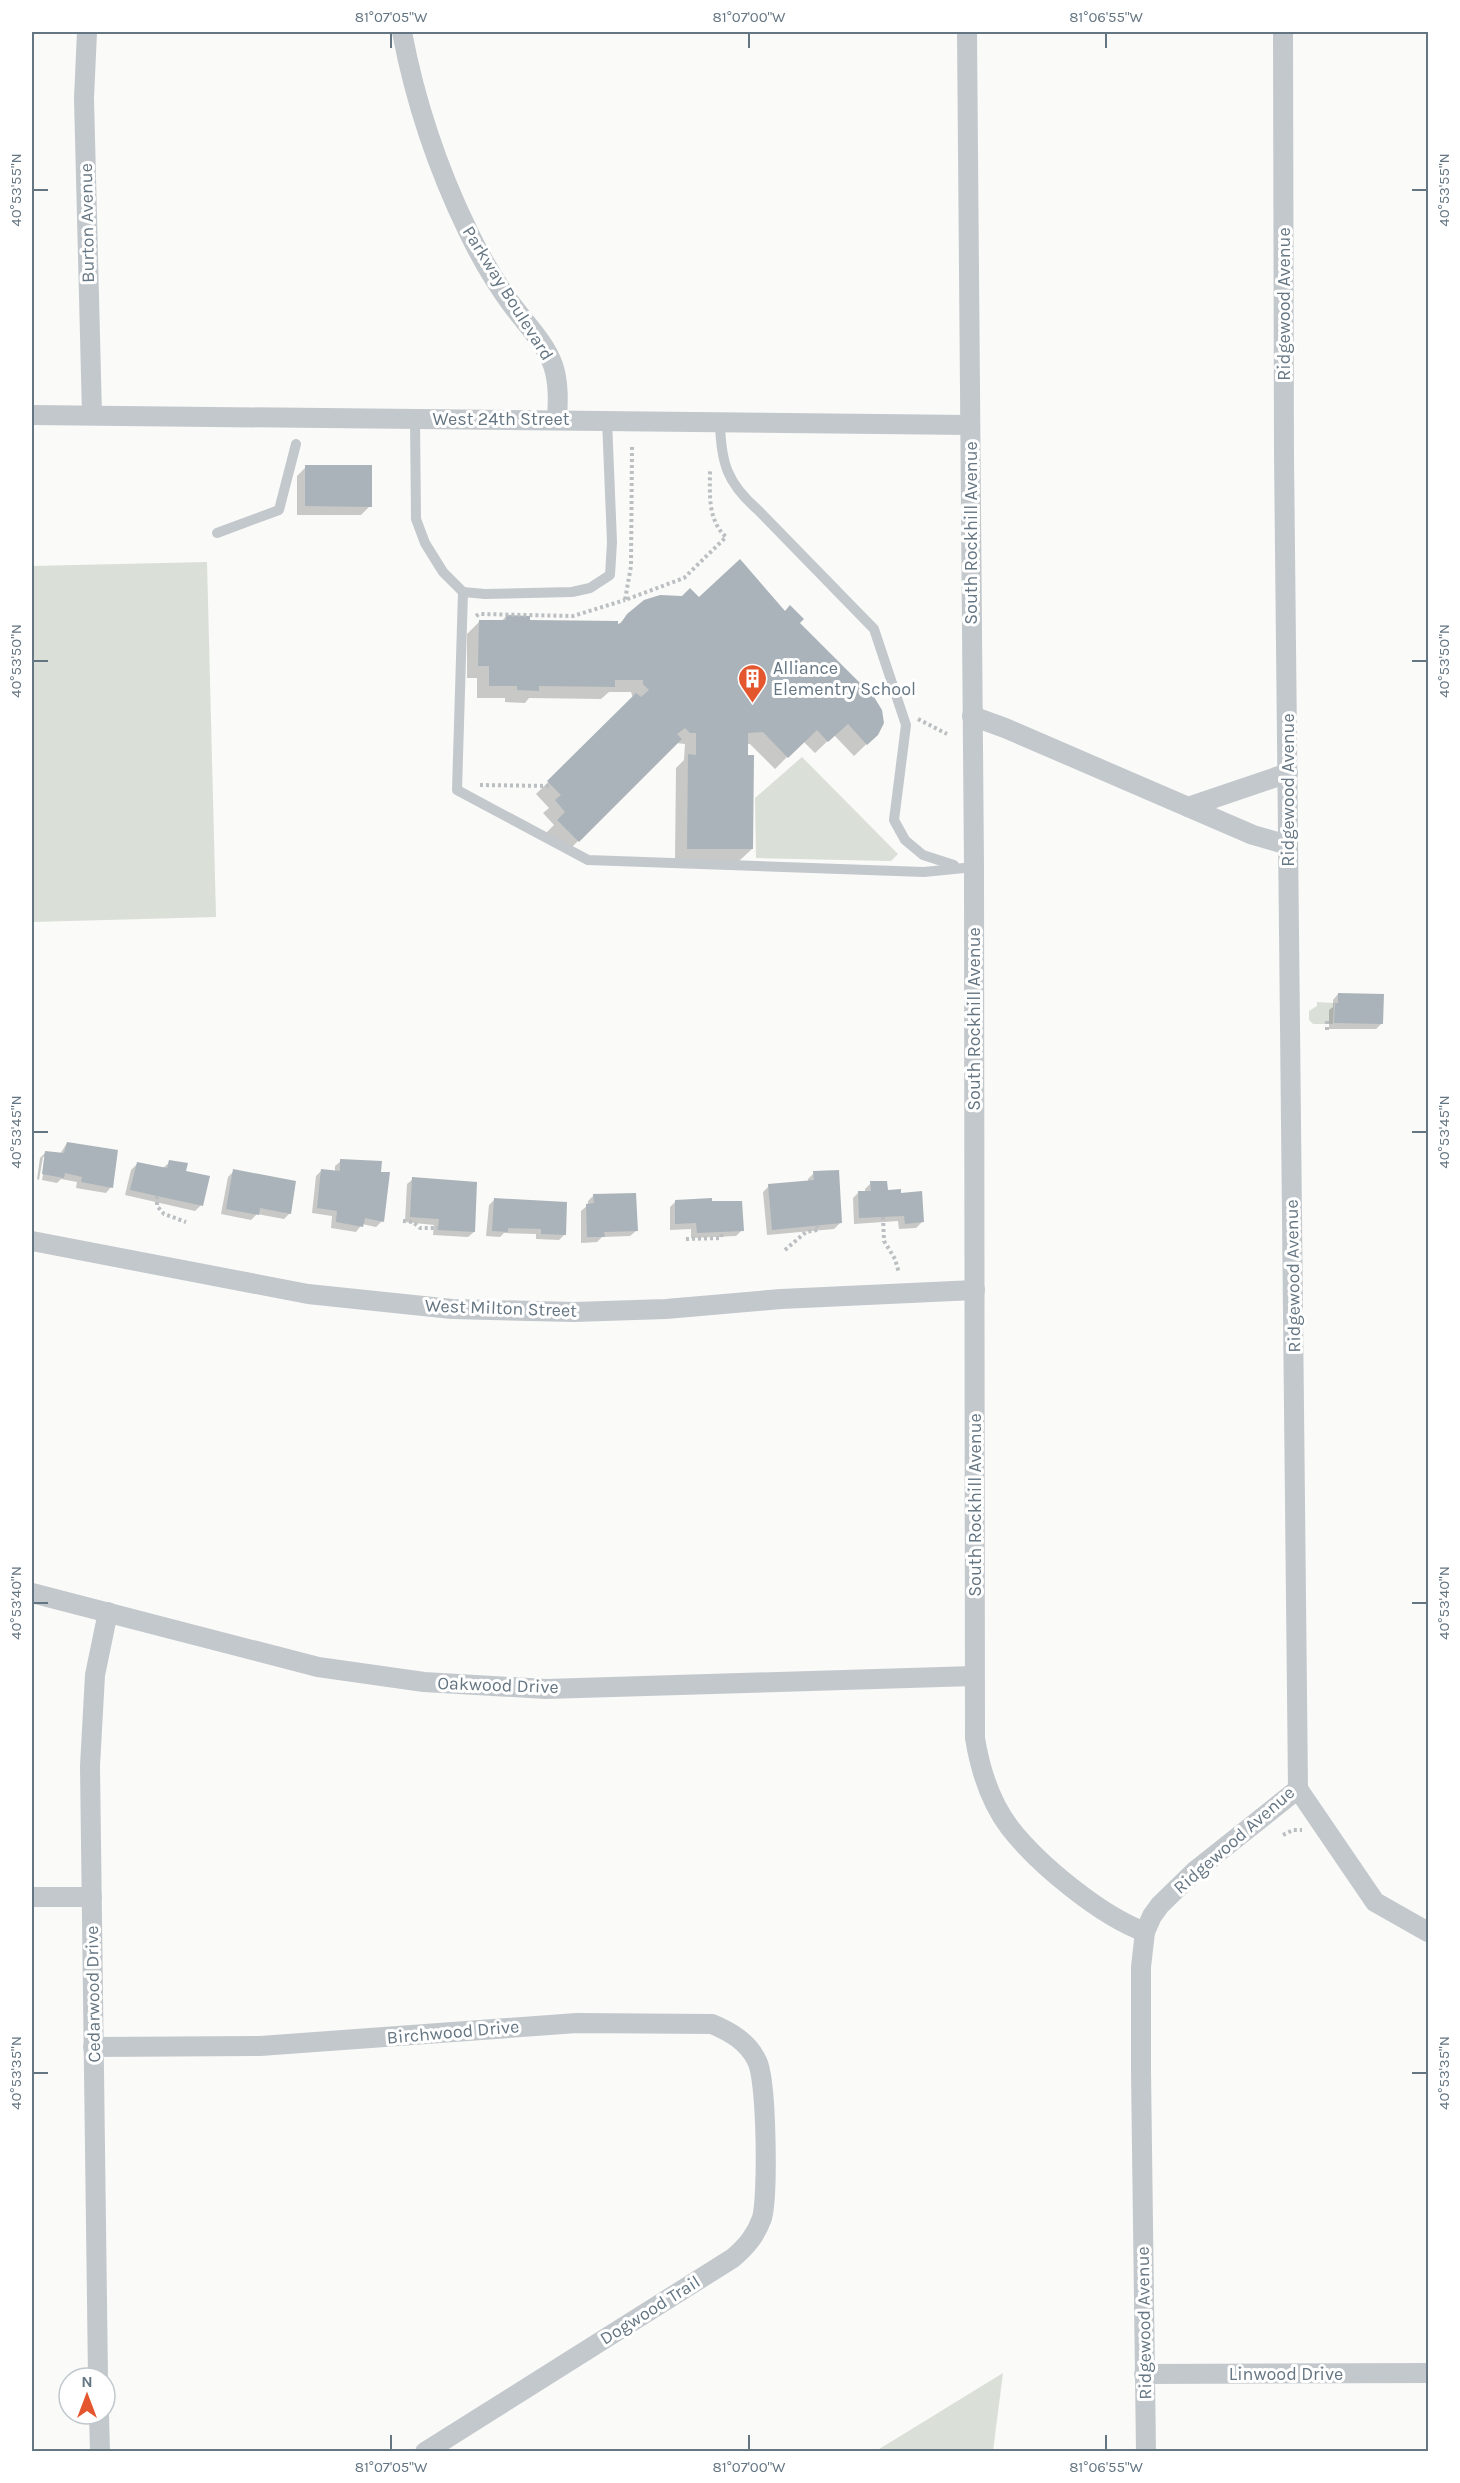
<svg xmlns="http://www.w3.org/2000/svg" width="1460" height="2483" viewBox="0 0 1460 2483" font-family="Karla,sans-serif">
<style>
.green{fill:#dadfd7}
.shadow{fill:#0003}
.building{fill:#aab3b9}
.lines{fill:none;stroke-linecap:round;stroke-linejoin:round}
.path{stroke:#bbbfc2;stroke-width:4;stroke-dasharray:3 3;stroke-linecap:butt}
.lane{stroke:#c3c8cc;stroke-width:10}
.street{stroke:#c3c8cc;stroke-width:20}
.ticks{fill:none;stroke:#657683;stroke-width:2}
.labels{text-anchor:middle;stroke-width:6;stroke-linejoin:round;paint-order:stroke}
.street-label{font-size:18px;fill:#657683;stroke:#fff}
.poi-label{font-size:18px;fill:#657683;stroke:#fff;text-anchor:start}
.neatline{fill:none;stroke:#657683;stroke-width:2}
.ticks-label{font-size:15px;text-anchor:middle;fill:#657683}
</style>
<rect width="100%" height="100%" fill="#fafaf8"/>
<g class="green">
<polygon points="207,562 216,917 32,922 32,566"/>
<polygon points="802,757 898,854 891,861 756,858 755,798"/>
<polygon points="1317,1002 1334,1003 1333,1024 1313,1024 1309,1020 1309,1011 1317,1006"/>
<polygon points="1003,2373 993,2451 876,2451"/>
</g>
<g class="shadow">
<polygon points="306,467 370,506 361,515 297,515 297,476"/>
<polygon points="699,599 785,613 798,623 877,734 854,756 834,735 815,753 803,741 775,769 750,744 747,744 752,849 739,861 675,860 676,768 684,760 685,744 676,743 566,853 546,833 554,825 543,813 549,808 536,794 633,698 631,692 609,692 601,699 529,698 525,703 505,702 505,698 477,698 477,678 467,678 467,634 480,621 502,621 506,616 528,622 616,627 628,615"/>
<polygon points="1338,994 1382,1023 1376,1029 1329,1029 1329,1010 1333,1007 1333,1000"/>
<polygon points="67,1143 111,1187 106,1193 76,1188 77,1182 61,1179 57,1183 42,1180 46,1157 43,1157 39,1180 37,1179 40,1158 46,1152 60,1154"/>
<polygon points="341,1161 382,1221 376,1227 362,1224 356,1232 331,1228 332,1216 312,1213 316,1176 322,1170 335,1172 335,1166"/>
<polygon points="170,1162 184,1172 201,1205 195,1211 125,1195 131,1170 137,1164 163,1168"/>
<polygon points="234,1171 290,1213 284,1219 257,1214 251,1220 221,1214 228,1177"/>
<polygon points="814,1173 840,1223 834,1229 767,1235 763,1192 769,1186 808,1182 808,1179"/>
<polygon points="413,1179 474,1232 468,1237 433,1235 434,1225 405,1222 407,1184"/>
<polygon points="871,1183 899,1195 922,1222 916,1228 899,1229 898,1221 854,1224 853,1198 859,1192 865,1192 865,1189"/>
<polygon points="594,1195 636,1231 630,1236 602,1237 597,1242 581,1243 581,1211 588,1205 588,1201"/>
<polygon points="495,1199 565,1234 559,1240 536,1239 536,1234 504,1233 500,1237 486,1236 489,1205"/>
<polygon points="676,1201 711,1202 742,1230 736,1236 691,1238 691,1229 670,1230 670,1207"/>
</g>
<g class="building">
<polygon points="305,465 372,465 372,507 305,506"/>
<polygon points="740,559 785,611 790,605 804,619 800,623 874,697 882,710 884,723 878,735 867,745 848,724 828,742 817,730 788,758 763,732 748,733 748,755 754,755 753,849 687,849 688,754 696,755 696,733 690,733 685,728 677,734 682,739 579,842 557,820 565,812 555,800 561,795 547,781 636,693 641,697 649,690 643,684 643,680 615,680 615,687 539,686 539,691 517,690 517,686 489,686 489,666 478,666 479,620 506,620 506,615 530,616 530,620 618,621 618,624 621,623 627,614 644,600 660,595 682,596 690,588 699,597"/>
<polygon points="1338,993 1384,994 1383,1024 1334,1023 1335,1003 1338,1003"/>
<polygon points="67,1142 118,1150 113,1188 81,1182 82,1177 65,1173 64,1178 42,1174 45,1151 64,1153"/>
<polygon points="340,1159 382,1161 381,1172 390,1172 384,1222 365,1218 363,1227 336,1222 337,1211 317,1208 321,1169 340,1171"/>
<polygon points="169,1160 188,1163 186,1171 210,1176 203,1206 130,1190 137,1162 167,1168"/>
<polygon points="233,1169 296,1181 291,1214 260,1208 259,1215 226,1209"/>
<polygon points="839,1170 842,1223 772,1230 768,1184 814,1180 813,1171"/>
<polygon points="412,1177 477,1182 475,1232 438,1230 439,1219 410,1217"/>
<polygon points="870,1181 887,1181 888,1190 901,1189 901,1193 922,1191 924,1222 905,1224 904,1216 859,1218 858,1191 871,1191"/>
<polygon points="636,1193 638,1231 604,1232 605,1237 587,1237 586,1204 594,1203 593,1194"/>
<polygon points="494,1198 567,1202 566,1235 541,1234 541,1229 508,1228 508,1232 492,1231"/>
<polygon points="712,1198 712,1201 742,1201 744,1231 697,1233 696,1223 675,1224 675,1200"/>
</g>
<g class="lines">
<g class="path">
<path d="M632,447L631,566L625,600L684,578L726,537C707,519 710,494 710,469"/>
<polyline points="476,616 479,614 573,616 625,600"/>
<polyline points="918,719 947,734"/>
<polyline points="480,785 549,786"/>
<polyline points="1327,1021 1327,1030"/>
<polyline points="157,1196 157,1206 164,1214 186,1222"/>
<polyline points="883,1217 884,1241 895,1259 899,1273"/>
<polyline points="403,1221 413,1222 420,1228 438,1228"/>
<polyline points="686,1239 721,1238 722,1232"/>
<polyline points="785,1250 806,1232 818,1230 817,1225"/>
<polyline points="1283,1835 1293,1830 1302,1830"/>
</g>
<g class="lane">
<polyline points="415,418 416,519 425,543 443,572 463,592 485,594 572,592 590,588 610,575 612,542 607,420"/>
<path d="M720,423C721,463 727,483 758,510L874,629L906,725L894,820L905,840L923,855L954,865"/>
<polyline points="217,533 279,510 296,444"/>
<polyline points="463,592 457,790 588,860 924,872 974,867"/>
</g>
<g class="street">
<polyline points="87,32 84,98 92,415"/>
<path d="M402,32C415,101 437,167 468,231C480,256 495,282 512,305C526,324 545,343 553,365C559,383 558,402 557,420"/>
<path d="M967,32L974,867L975,1738C980,1769 991,1803 1010,1828C1039,1865 1101,1916 1145,1932"/>
<polyline points="1283,32 1284,455 1298,1789"/>
<polyline points="32,415 970,425"/>
<polyline points="972,716 1005,728 1253,835 1288,845"/>
<polyline points="1188,807 1288,773"/>
<polyline points="32,1241 308,1294 452,1309 574,1312 666,1309 781,1299 975,1290"/>
<polyline points="32,1593 318,1667 424,1682 546,1689 974,1676"/>
<polyline points="1298,1789 1375,1902 1428,1932"/>
<polyline points="32,1897 92,1897"/>
<path d="M93,2047L260,2046L577,2023L712,2024C731,2032 748,2042 757,2061C767,2080 768,2196 762,2218C756,2235 747,2246 733,2258L425,2452"/>
<polyline points="1144,2374 1428,2373"/>
<polyline points="98,2378 90,1766 95,1675 108,1612"/>
<polyline points="99,2414 100,2452"/>
<polyline points="1146,2452 1141,2072 1141,1967 1145,1932 1152,1916 1160,1905 1196,1870 1298,1789"/>
</g>
</g>
<path class="ticks" d="M391,33V48M749,33V48M1106,33V48M33,190H48M1412,190H1427M33,661H48M1412,661H1427M33,1132H48M1412,1132H1427M33,1603H48M1412,1603H1427M33,2073H48M1412,2073H1427M391,2435V2450M749,2435V2450M1106,2435V2450"/>
<defs>
<symbol id="building-pin" viewBox="-11 -11 22 30"><path d="M0 17L-7.5 6A9.5 9.5 0 1 1 7.5 6Z" fill="#e4572e" stroke="#fff"/><path d="M-4-6H4V6H1V3H-1V6H-4ZM-2.5-4.3h1.7v1.8h-1.7ZM.8-4.3h1.7v1.8H.8ZM-2.5-1h1.7V.8h-1.7ZM.8-1h1.7V.8H.8Z" fill="#fff"/></symbol>
</defs>
<g fill-rule="evenodd">
<use href="#building-pin" x="736" y="662" width="33" height="45"/>
</g>
<g class="labels">
<g class="street-label">
<text transform="translate(87 223) rotate(-91)" y="6">Burton Avenue</text>
<text transform="translate(508 293) rotate(58)" y="6">Parkway Boulevard</text>
<text transform="translate(1284 304) rotate(-90)" y="6">Ridgewood Avenue</text>
<text x="501" y="425">West 24th Street</text>
<text transform="translate(971 533) rotate(-90)" y="6">South Rockhill Avenue</text>
<text transform="translate(1288 790) rotate(-90)" y="6">Ridgewood Avenue</text>
<text transform="translate(974 1019) rotate(-90)" y="6">South Rockhill Avenue</text>
<text transform="translate(1293 1276) rotate(-91)" y="6">Ridgewood Avenue</text>
<text transform="translate(501 1308) rotate(2)" y="6">West Milton Street</text>
<text transform="translate(975 1505) rotate(-90)" y="6">South Rockhill Avenue</text>
<text transform="translate(498 1685) rotate(2)" y="6">Oakwood Drive</text>
<text transform="translate(1234 1840) rotate(-41)" y="6">Ridgewood Avenue</text>
<text transform="translate(93 1994) rotate(-91)" y="6">Cedarwood Drive</text>
<text transform="translate(453 2032) rotate(-5)" y="6">Birchwood Drive</text>
<text transform="translate(650 2310) rotate(-32)" y="6">Dogwood Trail</text>
<text transform="translate(1144 2323) rotate(-91)" y="6">Ridgewood Avenue</text>
<text x="1286" y="2380">Linwood Drive</text>
</g>
<g class="poi-label">
<text x="773" y="674">Alliance<tspan x="773" dy="21">Elementry School</tspan></text>
</g>
</g>
<rect width="1460" height="2483" fill="none" stroke="#ffffff" stroke-width="66"/>
<g transform="translate(87 2396)"><circle r="28" fill="#ffffff" stroke="#c1c8cd" stroke-width="1.5"/>
<path d="M0-4.5L10 22L0 15L-10 22Z" fill="#e4572e"/>
<text y="-9" font-size="16" font-weight="bold" text-anchor="middle" fill="#657683">N</text>
</g>
<rect x="33" y="33" width="1394" height="2417" class="neatline"/>
<g class="ticks-label">
<text x="391" y="22">81°07'05"W</text>
<text x="749" y="22">81°07'00"W</text>
<text x="1106" y="22">81°06'55"W</text>
<text transform="translate(16 190) rotate(-90)" y="5">40°53'55"N</text>
<text transform="translate(1444 190) rotate(-90)" y="5">40°53'55"N</text>
<text transform="translate(16 661) rotate(-90)" y="5">40°53'50"N</text>
<text transform="translate(1444 661) rotate(-90)" y="5">40°53'50"N</text>
<text transform="translate(16 1132) rotate(-90)" y="5">40°53'45"N</text>
<text transform="translate(1444 1132) rotate(-90)" y="5">40°53'45"N</text>
<text transform="translate(16 1603) rotate(-90)" y="5">40°53'40"N</text>
<text transform="translate(1444 1603) rotate(-90)" y="5">40°53'40"N</text>
<text transform="translate(16 2073) rotate(-90)" y="5">40°53'35"N</text>
<text transform="translate(1444 2073) rotate(-90)" y="5">40°53'35"N</text>
<text x="391" y="2472">81°07'05"W</text>
<text x="749" y="2472">81°07'00"W</text>
<text x="1106" y="2472">81°06'55"W</text>
</g>
</svg>
